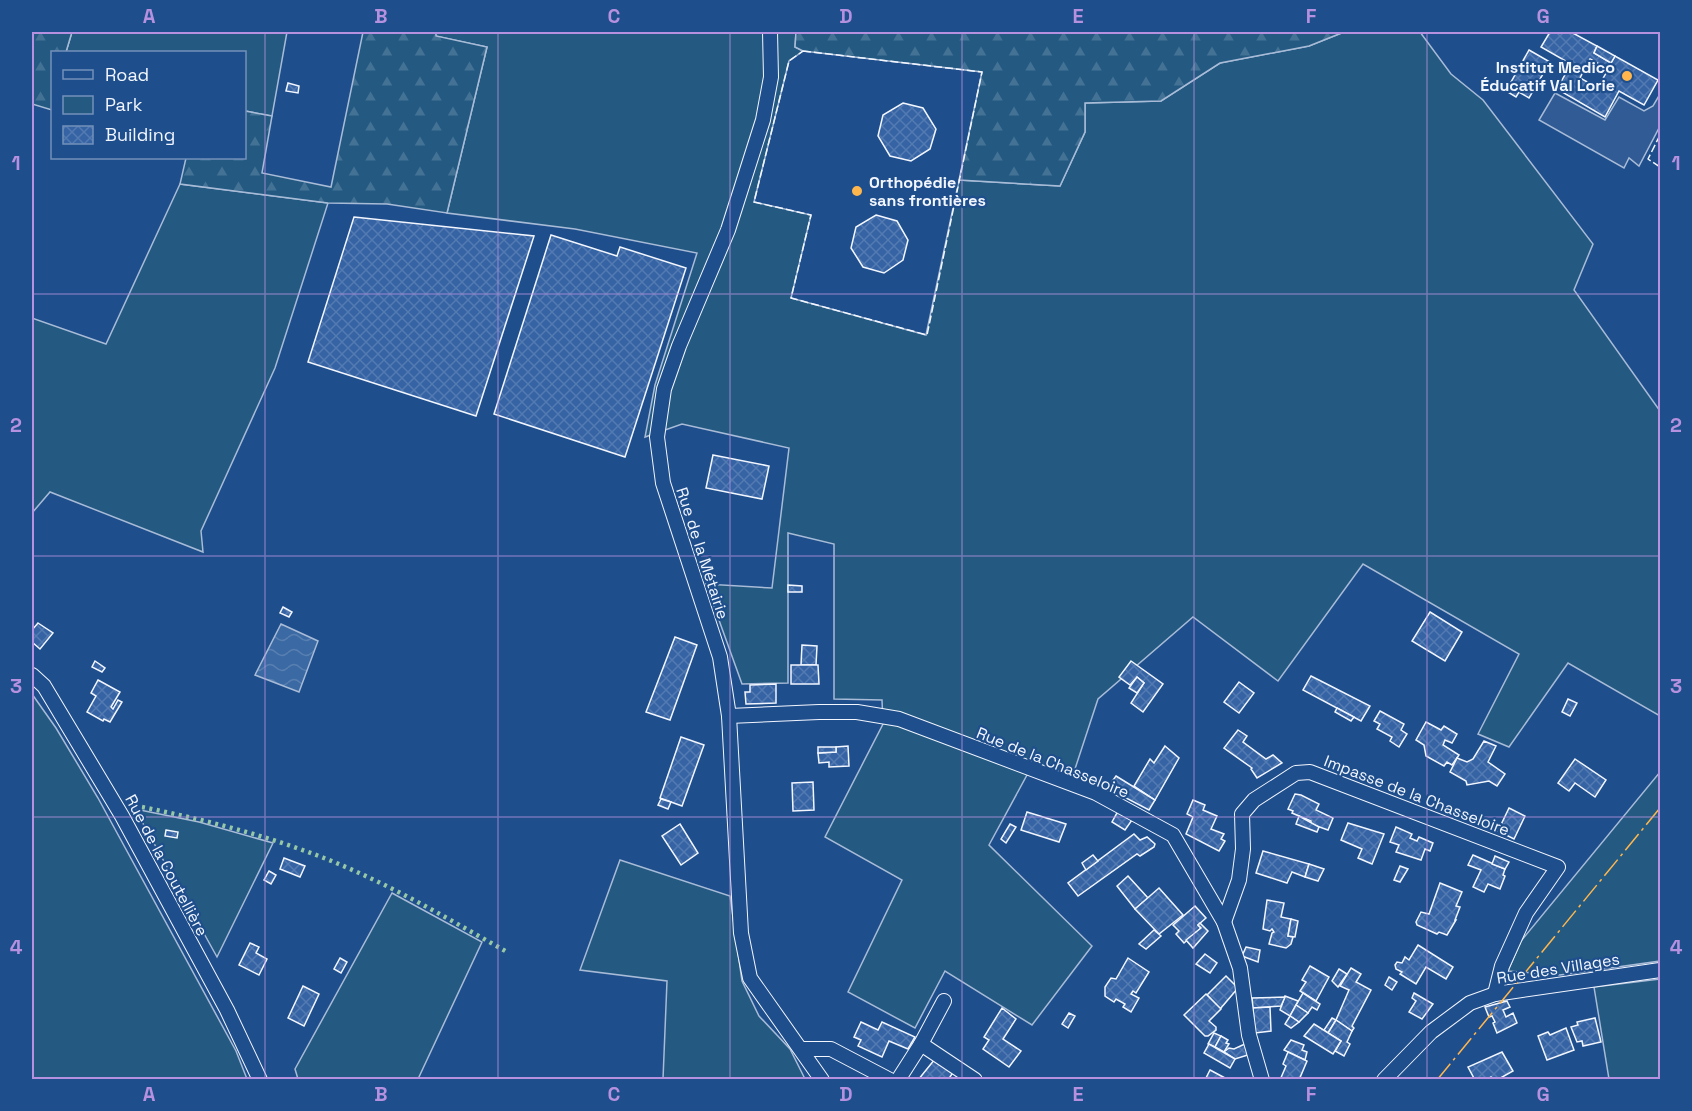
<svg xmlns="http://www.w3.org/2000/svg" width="1692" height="1111" viewBox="0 0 1692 1111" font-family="'Space Grotesk',sans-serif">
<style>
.green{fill:#245a82;stroke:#a8bbd7;stroke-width:1.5}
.forest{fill:url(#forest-firs);stroke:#a8bbd7;stroke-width:1.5}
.parking{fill:#305b95;stroke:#a8bbd7;stroke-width:1.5}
.water{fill:url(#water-waves);stroke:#a8bbd7;stroke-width:1.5}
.building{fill:url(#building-cross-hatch);stroke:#f2f6ff;stroke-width:1.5;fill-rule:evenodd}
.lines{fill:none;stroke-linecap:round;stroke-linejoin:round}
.minor-casing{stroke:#f2f6ff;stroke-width:16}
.minor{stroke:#1f4e8c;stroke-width:14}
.hedge{stroke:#97c8a6;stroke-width:4.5;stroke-dasharray:3 4.5;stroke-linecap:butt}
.fence{stroke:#f2f6ff;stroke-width:1.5;stroke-dasharray:8 3;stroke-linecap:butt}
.power{stroke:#ffb74d;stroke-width:1.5;stroke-dasharray:21 4.5 3 4.5;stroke-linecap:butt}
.grid{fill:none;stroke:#b691df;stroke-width:1.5;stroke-opacity:0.55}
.poi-dot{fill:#ffb74d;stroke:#1f4e8c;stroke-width:2}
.labels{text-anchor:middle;stroke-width:4.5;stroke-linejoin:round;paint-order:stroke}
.poi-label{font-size:16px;font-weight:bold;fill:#f2f6ff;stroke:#1f4e8c;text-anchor:end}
.street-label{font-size:16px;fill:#f2f6ff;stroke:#1f4e8c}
.neatline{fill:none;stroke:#b691df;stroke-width:2}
.grid-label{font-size:20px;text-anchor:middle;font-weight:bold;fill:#b691df}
</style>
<defs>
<pattern id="forest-firs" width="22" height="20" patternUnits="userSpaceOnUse" patternTransform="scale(1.5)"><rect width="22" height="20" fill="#245a82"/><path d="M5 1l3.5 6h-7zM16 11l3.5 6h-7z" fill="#447295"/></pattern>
<pattern id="water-waves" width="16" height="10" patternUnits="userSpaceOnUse" patternTransform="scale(1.5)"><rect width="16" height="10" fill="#3b69a3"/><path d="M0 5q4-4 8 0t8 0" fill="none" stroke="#587fb1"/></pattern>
<pattern id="building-cross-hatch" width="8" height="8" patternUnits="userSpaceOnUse" patternTransform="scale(1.5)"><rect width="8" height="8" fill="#3563a3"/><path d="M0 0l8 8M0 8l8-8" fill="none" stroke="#537ab1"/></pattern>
</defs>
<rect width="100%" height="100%" fill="#1f4e8c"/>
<g class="green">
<polygon points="72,32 287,32 272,116 245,111 244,52 66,52"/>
<polygon points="436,32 796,32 795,47 803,51 789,61 754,202 811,215 791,298 926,335 959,180 1060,186 1085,132 1085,103 1161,101 1220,63 1309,46 1344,32 1420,32 1451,74 1483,100 1593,244 1574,290 1660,411 1660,716 1568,663 1509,747 1478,734 1519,654 1363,564 1278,681 1193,617 1098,699 1072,778 1033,764 989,845 1092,946 1032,1025 945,971 915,1028 848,992 902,880 825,837 883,724 882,700 834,699 834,544 788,533 788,683 742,684 706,584 772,588 789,448 682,424 645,437 655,385 697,253 575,229 447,213 487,47 435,36"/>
<polygon points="180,184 328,203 275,368 201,531 203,552 50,492 32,513 32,318 106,344"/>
<polygon points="32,694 56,728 98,798 236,1051 247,1079 32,1079"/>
<polygon points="1660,772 1660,961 1560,975 1508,971 1521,941"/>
<polygon points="135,809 199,822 273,843 217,957"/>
<polygon points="620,860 730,896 742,981 759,1016 790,1049 805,1079 663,1079 667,981 580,970"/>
<polygon points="392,893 482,942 418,1079 298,1079 295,1069"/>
<polygon points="1660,979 1660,1079 1609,1079 1594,987"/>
</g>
<g class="forest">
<polygon points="32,32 72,32 66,52 52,52 52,110 32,104"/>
<polygon points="363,32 436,32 436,36 487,47 447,213 387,204 328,203 180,184 186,158 244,158 245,111 272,116 262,173 331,187"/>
<polygon points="796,32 1344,32 1309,46 1220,63 1161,101 1085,103 1085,132 1060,186 959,180 982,72 803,51 795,47"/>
</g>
<polygon class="parking" points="1555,93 1605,120 1619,97 1644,111 1653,106 1660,94 1660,126 1639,166 1629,158 1624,168 1539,120"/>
<polygon class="water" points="281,624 318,641 299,692 255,675"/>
<g class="building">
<path d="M1550,32H1571L1597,46L1594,53L1611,63L1615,56L1658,80L1644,105L1619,91L1605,117L1557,89L1571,64L1541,47ZM1590,59L1608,69L1598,88L1580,78Z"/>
<polygon points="1597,46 1615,56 1611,63 1594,53"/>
<polygon points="1529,50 1550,62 1529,98 1519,92 1516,97 1506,91"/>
<polygon points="288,83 299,86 298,93 286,91"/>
<polygon points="903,103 923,108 936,129 930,149 911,161 890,156 878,136 883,115"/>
<polygon points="876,215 897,221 908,240 903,260 884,273 863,267 851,248 856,227"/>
<polygon points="354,217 534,236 476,416 308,362"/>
<polygon points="551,235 617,256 620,247 686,268 625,457 494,414"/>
<polygon points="713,455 769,466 762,499 706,488"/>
<polygon points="788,585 802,586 802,592 788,592"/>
<polygon points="283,607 292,612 289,617 280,613"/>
<polygon points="1430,612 1462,632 1445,661 1412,641"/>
<polygon points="38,623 53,633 40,649 32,642 33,632 32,630"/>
<polygon points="675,637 697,645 670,720 646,712"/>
<polygon points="802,645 817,646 816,665 801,665"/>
<polygon points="95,661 105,668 102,672 92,667"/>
<polygon points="1131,661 1163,684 1143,712 1131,703 1144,683 1137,677 1130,685 1119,677"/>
<polygon points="791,665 818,665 819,684 791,684"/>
<polygon points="1311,676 1370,706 1361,721 1303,690"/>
<polygon points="1137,677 1144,683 1137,693 1129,688"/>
<polygon points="98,680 120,692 111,707 113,709 118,700 122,702 110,722 104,719 103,721 87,712 96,696 91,693"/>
<polygon points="1239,682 1254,693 1239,713 1224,702"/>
<polygon points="776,684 776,703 746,704 745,692 750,692 750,685"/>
<polygon points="1568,699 1577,703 1570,716 1562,712"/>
<polygon points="1337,708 1354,717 1351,721 1335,712"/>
<polygon points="1380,711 1404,724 1401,730 1407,734 1399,747 1390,741 1392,737 1377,729 1380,724 1374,721"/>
<polygon points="1426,722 1441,730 1444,726 1457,734 1452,743 1445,740 1443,745 1459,755 1452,765 1447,762 1444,766 1426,756 1424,745 1416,740"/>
<polygon points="1238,730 1247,736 1243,742 1266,759 1273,755 1282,763 1257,778 1251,769 1252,768 1224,748"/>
<polygon points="681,737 704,745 682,806 660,798"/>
<polygon points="1484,741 1496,746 1488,762 1505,774 1497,786 1489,781 1467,785 1466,781 1450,772 1457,758 1467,762 1473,759"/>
<polygon points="848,746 849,766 829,767 829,762 819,763 818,753 836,752 836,747"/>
<polygon points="1165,746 1179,758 1155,800 1134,786 1150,759 1154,763"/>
<polygon points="818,747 836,747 836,752 818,753"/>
<polygon points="1575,759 1606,780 1595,797 1575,783 1569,791 1558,783"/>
<polygon points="1116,776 1155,800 1149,810 1126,798 1127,795 1111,783"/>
<polygon points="813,782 814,810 793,811 792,783"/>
<polygon points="1295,794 1301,795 1319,804 1316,810 1333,818 1328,830 1311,824 1311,821 1292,813 1293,811 1288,809"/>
<polygon points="661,799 671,802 668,809 658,805"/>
<polygon points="1193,800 1205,805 1203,810 1217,816 1211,829 1224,834 1221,839 1225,841 1219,851 1186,834 1193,817 1187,814"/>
<polygon points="1509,808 1525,816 1514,839 1498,831"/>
<polygon points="1118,811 1132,820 1125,830 1112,822"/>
<polygon points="1027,812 1066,824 1059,842 1021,830"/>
<polygon points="1299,816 1319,827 1317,832 1296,824"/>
<polygon points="1348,823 1384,834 1372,864 1358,858 1362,849 1341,840"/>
<polygon points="680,824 698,853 681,865 662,836"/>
<polygon points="1010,824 1016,827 1006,843 1001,839"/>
<polygon points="1396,827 1412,834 1410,838 1417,841 1419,837 1433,843 1430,851 1425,849 1421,860 1396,852 1399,845 1390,842"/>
<polygon points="166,830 178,832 177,838 165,836"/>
<polygon points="1134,834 1140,840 1147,837 1155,844 1154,847 1140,856 1137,854 1078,896 1068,883"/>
<polygon points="1263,851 1309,864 1305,877 1292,872 1287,883 1256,873"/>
<polygon points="1093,855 1098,861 1086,870 1082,863"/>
<polygon points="1473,855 1505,869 1503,875 1505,876 1500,889 1488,884 1484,892 1473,887 1481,870 1468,865"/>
<polygon points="1495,856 1509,862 1505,869 1492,864"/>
<polygon points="284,858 305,866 300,877 280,869"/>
<polygon points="1309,864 1324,869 1318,881 1305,877"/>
<polygon points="1400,866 1408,869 1400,882 1394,880"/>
<polygon points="269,871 276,875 271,884 264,880"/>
<polygon points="1128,876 1148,898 1135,909 1117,886"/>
<polygon points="1440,883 1462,892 1456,906 1460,907 1455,920 1456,920 1447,935 1439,932 1437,934 1417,925 1416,922 1421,912 1429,914"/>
<polygon points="1159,888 1183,915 1159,934 1135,909"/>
<polygon points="1267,900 1284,903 1281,917 1291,919 1288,936 1293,937 1291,944 1286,948 1269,944 1272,933 1274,932 1272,929 1270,931 1263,929"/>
<polygon points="1195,906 1206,918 1198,925 1201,928 1184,943 1176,934 1179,931 1173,925"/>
<polygon points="1291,919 1298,921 1295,937 1288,936"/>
<polygon points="1200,923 1208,931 1193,948 1186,940 1201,928 1198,925"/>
<polygon points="1154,930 1161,936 1146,949 1139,944"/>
<polygon points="250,943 259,947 256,953 267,959 259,975 239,965"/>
<polygon points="1418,945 1453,967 1446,979 1426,967 1416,984 1400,974 1402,972 1396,969 1395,965 1397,962 1402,963 1405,957 1409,960"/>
<polygon points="1246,947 1260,950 1258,962 1242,956"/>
<polygon points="1205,954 1217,963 1210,973 1196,964"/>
<polygon points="340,958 347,962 341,973 334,969"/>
<polygon points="1128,958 1149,972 1136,993 1133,991 1131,994 1139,998 1131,1012 1123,1007 1125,1004 1116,999 1114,1002 1105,996 1105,987 1111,978 1116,979"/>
<polygon points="1310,966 1329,977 1316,1001 1300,991 1306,982 1302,980"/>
<polygon points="1351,968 1361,974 1356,982 1371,990 1352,1026 1354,1028 1352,1031 1336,1020 1349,990 1340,986"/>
<polygon points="1339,969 1347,974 1338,987 1332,981"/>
<polygon points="1226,976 1238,988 1220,1009 1207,995"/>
<polygon points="1389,977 1397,982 1392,990 1385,985"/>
<polygon points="303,986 319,994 304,1026 288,1018"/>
<polygon points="1303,993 1320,1004 1317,1010 1312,1007 1308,1013 1296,1005"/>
<polygon points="1414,993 1433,1004 1422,1019 1409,1012 1416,1001 1412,998"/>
<polygon points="1206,994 1221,1009 1209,1021 1216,1027 1216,1030 1208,1036 1205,1036 1184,1015"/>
<polygon points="1285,996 1298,1001 1290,1016 1280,1010"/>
<polygon points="1285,997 1281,1006 1253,1008 1252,998"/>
<polygon points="1507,1001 1510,1007 1503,1010 1506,1017 1513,1013 1517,1023 1497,1033 1493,1023 1495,1022 1492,1016 1489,1017 1485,1007"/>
<polygon points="1296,1005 1308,1013 1299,1022 1290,1016"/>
<polygon points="1270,1007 1271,1031 1255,1033 1253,1008"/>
<polygon points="1002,1008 1016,1019 1003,1039 1021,1051 1009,1067 983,1049 989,1040 984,1037"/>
<polygon points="1069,1013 1075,1016 1068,1028 1062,1024"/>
<polygon points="1290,1016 1299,1022 1291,1028 1285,1024"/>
<polygon points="1332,1018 1336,1020 1328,1033 1324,1030"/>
<polygon points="1595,1018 1601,1042 1583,1046 1582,1041 1577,1042 1571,1027 1578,1025 1577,1022"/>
<polygon points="1336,1020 1352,1031 1347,1042 1350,1044 1344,1056 1335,1051 1341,1041 1328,1033"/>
<polygon points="861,1022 878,1030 882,1022 915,1037 908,1049 889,1041 882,1057 858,1046 861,1040 854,1037"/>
<polygon points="1314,1024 1341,1041 1333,1054 1304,1036"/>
<polygon points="1566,1028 1574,1050 1547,1060 1538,1036 1548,1032 1550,1035"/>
<polygon points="1214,1033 1221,1036 1215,1047 1208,1044"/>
<polygon points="1221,1036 1228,1040 1226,1043 1229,1044 1224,1052 1215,1047"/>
<polygon points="1291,1040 1304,1045 1302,1050 1307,1052 1305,1060 1284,1050"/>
<polygon points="1247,1043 1251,1054 1235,1059 1224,1052 1229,1048 1234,1049"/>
<polygon points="1209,1044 1235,1059 1230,1068 1204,1053"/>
<polygon points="1288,1052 1307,1061 1299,1080 1280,1080 1286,1066 1283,1064"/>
<polygon points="1502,1052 1513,1071 1497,1080 1493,1080 1491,1077 1486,1080 1475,1080 1468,1067"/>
<polygon points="935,1059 954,1071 948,1080 918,1080"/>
<polygon points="1210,1070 1227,1079 1227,1080 1205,1080"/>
</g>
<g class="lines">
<defs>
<g id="minor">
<polyline points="770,32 771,77 763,120 728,230 679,346 664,389 657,437 663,483 720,657 729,716 741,933 750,978 822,1080"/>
<polyline points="32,675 44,686 122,816 227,1010 260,1080"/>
<polyline points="729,716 819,712 857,712 899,719 1096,793 1173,835 1224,922 1240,968 1249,1035 1262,1080"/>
<polyline points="1224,922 1239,880 1243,849 1242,814 1254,800 1296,773 1310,772 1558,867 1526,913 1502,966 1495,994"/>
<polyline points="921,1044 944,1001"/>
<polyline points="801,1049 831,1049 890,1080"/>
<polyline points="898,1080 921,1044 975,1080"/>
<polyline points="1384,1080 1431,1032 1470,1003 1495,994 1660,970"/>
</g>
</defs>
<use href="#minor" class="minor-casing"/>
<use href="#minor" class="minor"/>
<path class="hedge" d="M142,807C221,823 300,844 372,879C419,901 464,928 509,953"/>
<g class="fence">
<polygon points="803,51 982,72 927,335 791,298 811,215 754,202 789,61"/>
<polyline points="1660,135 1648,159 1660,167"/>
</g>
<polyline class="power" points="1437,1080 1660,808"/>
</g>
<path class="grid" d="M265,32V1080M498,32V1080M730,32V1080M962,32V1080M1194,32V1080M1427,32V1080M32,294H1660M32,556H1660M32,817H1660"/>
<g class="poi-dot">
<circle cx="1627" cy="76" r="6"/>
<circle cx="857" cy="191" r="6"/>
</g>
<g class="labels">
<g class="poi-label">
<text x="1615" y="73">Institut Medico<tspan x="1615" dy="18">Éducatif Val Lorie</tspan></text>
<text x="869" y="188" text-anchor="start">Orthopédie<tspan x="869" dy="18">sans frontières</tspan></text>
</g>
<g class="street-label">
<text transform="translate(703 553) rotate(72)" y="6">Rue de la Métairie</text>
<text transform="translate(1053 762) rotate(22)" y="6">Rue de la Chasseloire</text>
<text transform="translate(1417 795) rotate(21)" y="6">Impasse de la Chasseloire</text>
<text transform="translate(167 865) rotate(62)" y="6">Rue de la Coutellière</text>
<text transform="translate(1558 968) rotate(-9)" y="6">Rue des Villages</text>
</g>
</g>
<rect width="1692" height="1111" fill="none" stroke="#1f4e8c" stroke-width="66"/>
<rect x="51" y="51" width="195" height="108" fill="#1f4e8c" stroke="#7391ba" stroke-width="1.5"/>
<rect x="63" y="70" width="30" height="9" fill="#1f4e8c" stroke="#7391ba" stroke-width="1.5"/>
<text x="105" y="81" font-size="18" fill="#f2f6ff">Road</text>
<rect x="63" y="96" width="30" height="18" fill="#245a82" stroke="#7391ba" stroke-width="1.5"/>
<text x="105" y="111" font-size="18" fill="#f2f6ff">Park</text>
<rect x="63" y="126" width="30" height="18" fill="url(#building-cross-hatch)" stroke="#7391ba" stroke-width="1.5"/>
<text x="105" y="141" font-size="18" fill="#f2f6ff">Building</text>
<rect x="33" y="33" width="1626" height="1045" class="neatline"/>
<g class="grid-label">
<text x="149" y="23">A</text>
<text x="381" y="23">B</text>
<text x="614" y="23">C</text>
<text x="846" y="23">D</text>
<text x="1078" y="23">E</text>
<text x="1311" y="23">F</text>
<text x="1543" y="23">G</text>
<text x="16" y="170">1</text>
<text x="1676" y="170">1</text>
<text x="16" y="432">2</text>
<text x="1676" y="432">2</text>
<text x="16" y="693">3</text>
<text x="1676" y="693">3</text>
<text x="16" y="954">4</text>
<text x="1676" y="954">4</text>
<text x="149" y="1101">A</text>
<text x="381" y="1101">B</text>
<text x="614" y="1101">C</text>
<text x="846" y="1101">D</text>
<text x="1078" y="1101">E</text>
<text x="1311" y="1101">F</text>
<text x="1543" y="1101">G</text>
</g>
</svg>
